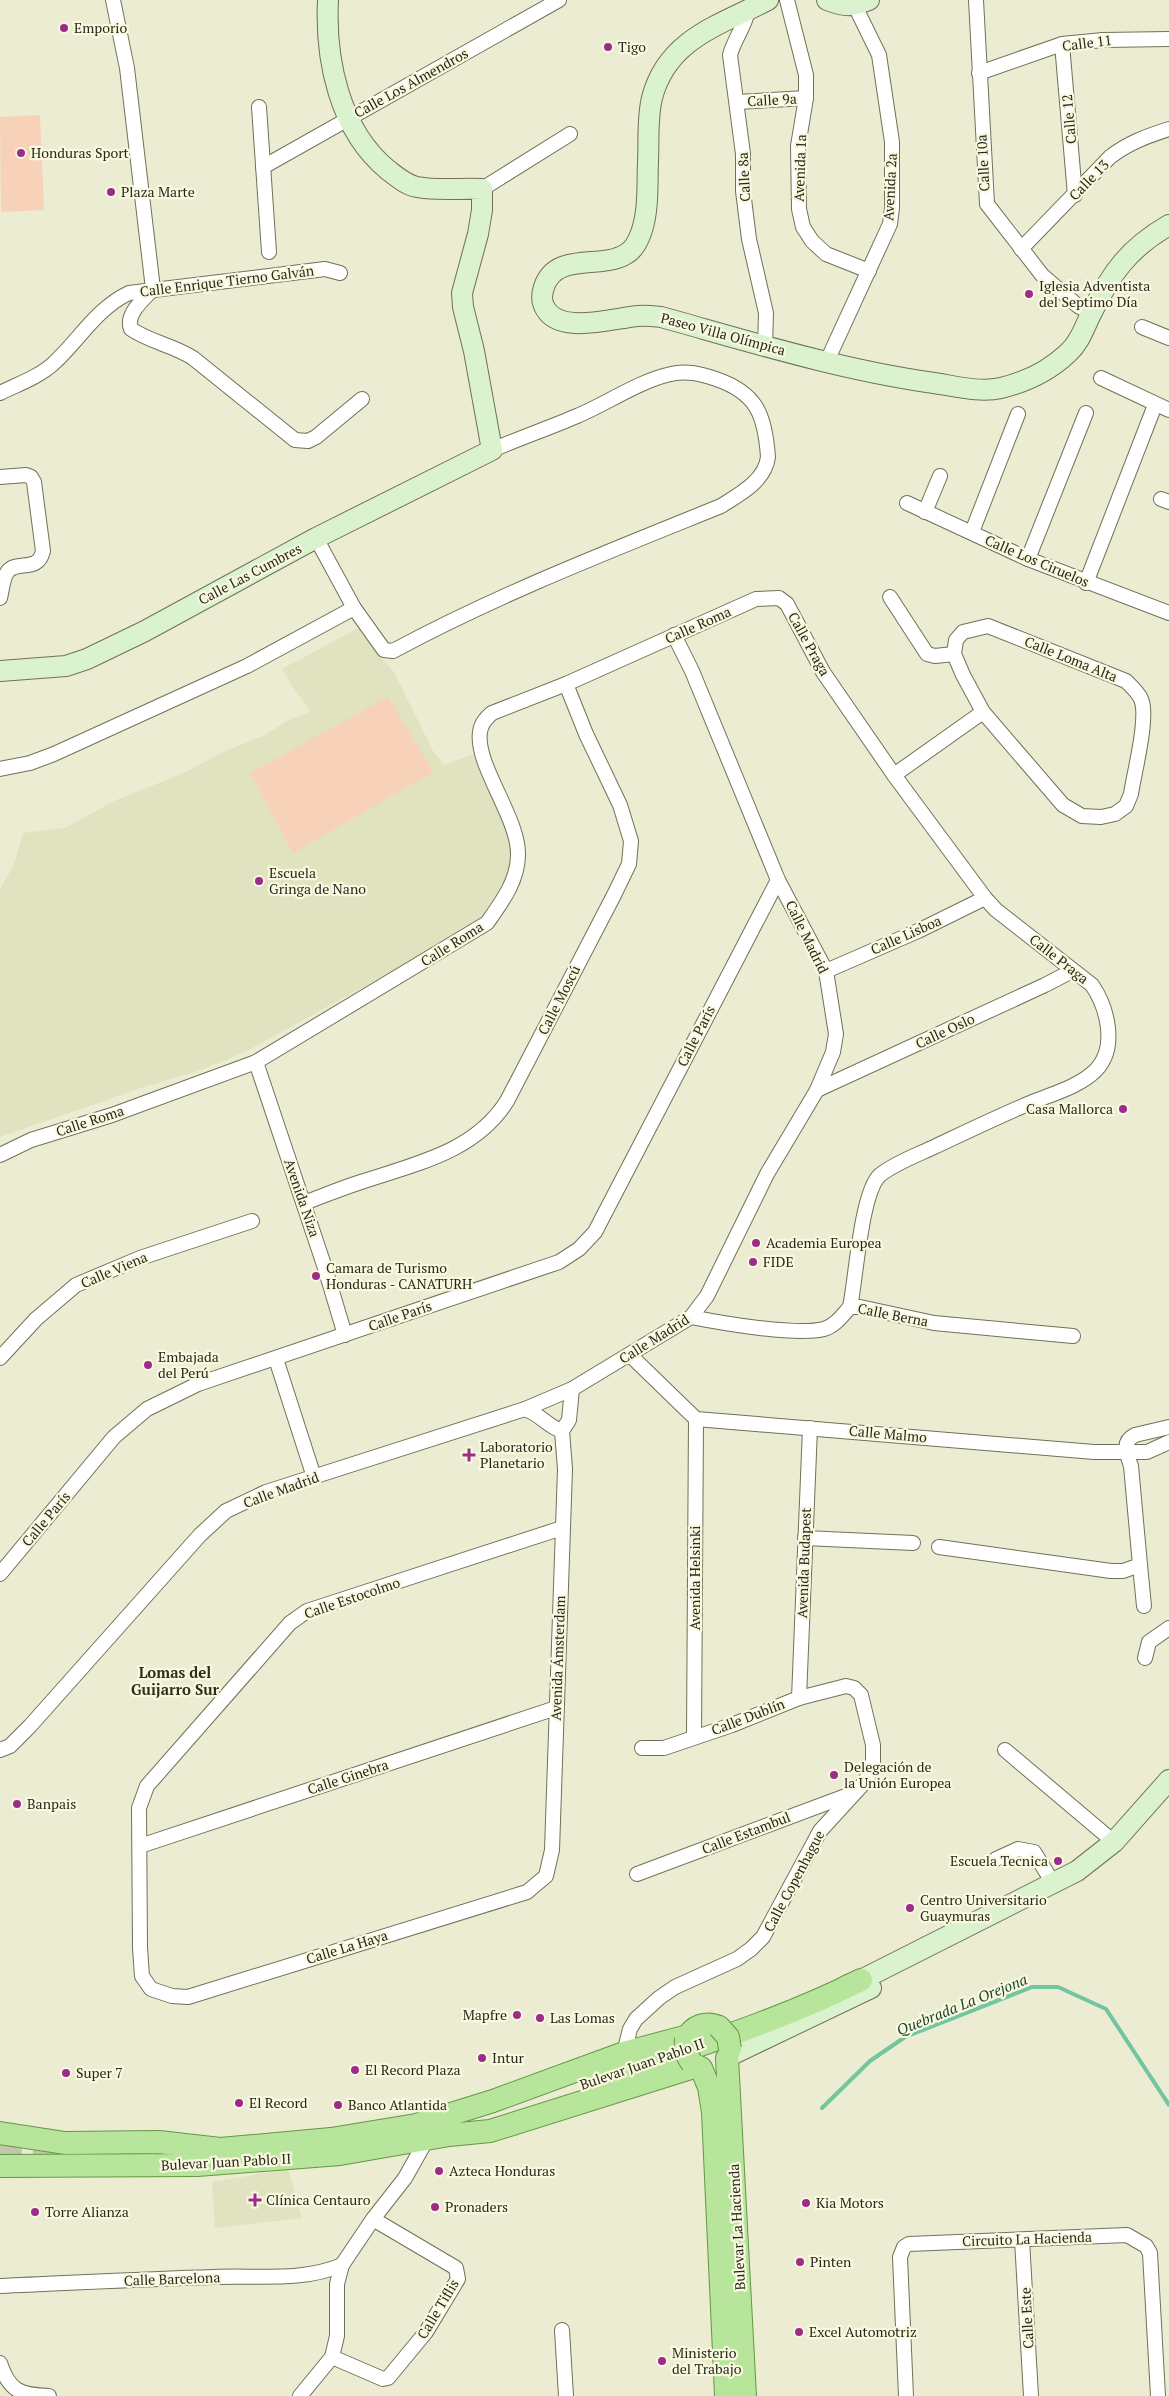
<svg xmlns="http://www.w3.org/2000/svg" width="1169" height="2396" viewBox="0 0 1169 2396" font-family="'PT Serif',serif">
<style>
.built{fill:#e1e2c0}
.green{fill:#f8d2b8}
.lines{fill:none;stroke-linecap:round;stroke-linejoin:round}
.stream{stroke:#72c59f;stroke-width:4}
.primary-tunnel{stroke:#c4c5ad;stroke-width:22;stroke-dasharray:22 11;stroke-linecap:butt}
.street-casing{stroke:#707159;stroke-width:16}
.secondary-casing{stroke:#707159;stroke-width:22}
.primary-casing{stroke:#649844;stroke-width:24}
.street{stroke:#fff;stroke-width:14}
.secondary{stroke:#daf2cd;stroke-width:20}
.primary{stroke:#b6e59b;stroke-width:22}
.primary-bridge-casing{stroke:#649844;stroke-width:24;stroke-linecap:butt}
.primary-bridge{stroke:#b6e59b;stroke-width:22}
.poi-dot{fill:#9c2c8a;stroke:#f8f9de;stroke-width:2}
.labels{text-anchor:middle;stroke-width:4.5;stroke-linejoin:round;paint-order:stroke}
.poi-label{font-size:14px;fill:#28281e;stroke:#f8f9de;text-anchor:start}
.street-label{font-size:14px;fill:#28281e;stroke:#f8f9de}
.neighbourhood-label{font-size:15px;font-weight:bold;fill:#2e2f1a;stroke:#f8f9de}
.water-label{font-size:15px;font-style:italic;fill:#1a3f2e;stroke:#f8f9de}
</style>
<rect width="100%" height="100%" fill="#ebecd1"/>
<g class="built">
<polygon points="360,627 376,652 394,672 433,751 444,765 482,751 519,854 487,923 394,970 245,1052 198,1071 141,1088 0,1137 0,889 14,865 23,833 65,828 114,801 184,773 223,752 263,736 289,720 311,711 292,686 282,669"/>
<polygon points="288,2169 302,2218 215,2228 212,2182"/>
</g>
<g class="green">
<polygon points="40,115 44,210 1,212 0,117"/>
<polygon points="388,697 433,772 293,853 250,773"/>
</g>
<g class="lines">
<polyline class="stream" points="822,2108 870,2061 905,2037 1032,1987 1058,1987 1106,2009 1169,2105"/>
<polyline class="primary-tunnel" points="0,2149 65,2155 119,2152"/>
<defs>
<g id="street">
<path d="M113,0L127,68L153,289C144,299 125,314 131,329C150,342 173,345 193,358L295,440L308,441L316,437L362,399"/>
<polyline points="787,0 806,75 806,98 798,146 799,209 803,227 812,241 826,254 869,271"/>
<polyline points="976,0 987,204 1042,275 1078,306 1092,313"/>
<path d="M748,10C745,27 734,39 730,55L743,154V191L749,239L766,313L765,346"/>
<polyline points="1062,44 1075,195"/>
<polyline points="979,73 1062,44 1103,40 1169,39"/>
<polyline points="738,102 806,98"/>
<polyline points="259,107 269,252"/>
<polyline points="263,167 559,0"/>
<polyline points="482,189 570,134"/>
<path d="M1021,249L1110,157C1128,143 1147,136 1169,129"/>
<polyline points="1142,327 1169,338"/>
<polyline points="827,361 890,224 892,208 892,142 879,55 855,6"/>
<polyline points="1101,378 1169,410"/>
<path d="M0,393C18,384 39,377 54,363C79,340 97,308 129,293L325,269L340,273"/>
<path d="M0,477L26,475L31,477L34,482L43,551C38,573 18,560 8,571C3,577 2,590 0,598"/>
<polyline points="1161,499 1169,502"/>
<polyline points="907,503 1028,559 1169,613"/>
<polyline points="925,512 940,476"/>
<polyline points="972,532 1018,414"/>
<path d="M316,538L354,608L384,650L393,651C499,594 610,551 721,506C740,494 765,481 768,457C765,415 757,393 716,379C701,374 686,370 671,374C641,380 606,404 577,416C549,428 520,438 492,450"/>
<polyline points="1028,559 1086,413"/>
<polyline points="1086,583 1155,405"/>
<polyline points="890,597 927,654 935,656 954,654"/>
<path d="M988,626L1126,681C1132,687 1138,692 1141,699C1149,717 1134,773 1131,794L1126,806L1115,814L1101,817L1082,816L1063,805L983,712L963,675L954,654L956,640L963,632Z"/>
<polyline points="0,769 30,763 54,754 247,666 354,608"/>
<polyline points="894,775 983,712"/>
<polyline points="826,971 918,931 985,898"/>
<polyline points="256,1062 325,1268 345,1335"/>
<polyline points="817,1090 1045,985 1072,971"/>
<path d="M0,1155L31,1140L112,1115L256,1062L487,923C501,903 518,881 518,855C519,818 475,765 480,732C481,723 486,718 492,713L566,684L756,599L779,598L787,604L823,672L894,775L985,898L996,910L1092,985C1107,1007 1118,1047 1096,1070C1080,1086 1055,1093 1035,1101C1001,1115 968,1131 934,1147C917,1155 895,1163 880,1175C861,1192 856,1279 850,1307"/>
<path d="M304,1203C323,1196 342,1188 361,1182C415,1164 475,1152 507,1101L614,895L629,864L631,841L620,805L586,734L566,684"/>
<path d="M691,1317C721,1323 796,1336 824,1329C835,1326 842,1316 850,1307H860L934,1323L1073,1336"/>
<polyline points="630,1355 696,1419 1094,1452 1147,1452 1169,1442"/>
<polyline points="0,1358 36,1319 76,1285 140,1258 252,1221"/>
<polyline points="276,1359 314,1477"/>
<path d="M525,1409C540,1414 548,1427 562,1431"/>
<polyline points="562,1528 307,1611 290,1623 147,1786 139,1808 140,1948 142,1976 151,1989 172,1996 188,1997 527,1892 546,1876 552,1850 565,1469 562,1431 569,1420 572,1389"/>
<polyline points="805,1538 913,1543"/>
<path d="M939,1547L1111,1571H1123L1140,1565L1131,1466C1127,1454 1121,1442 1135,1435L1169,1427"/>
<polyline points="1140,1565 1144,1606"/>
<polyline points="0,1574 114,1437 147,1409 198,1384 559,1262 579,1249 595,1232 778,880"/>
<polyline points="1145,1658 1149,1642 1169,1628"/>
<polyline points="799,1698 810,1428"/>
<polyline points="694,1737 696,1419"/>
<polyline points="0,1750 10,1746 30,1726 200,1535 226,1511 266,1492 525,1409 572,1389 691,1317 707,1296 767,1174 817,1090 833,1052 836,1034 826,971 778,880 692,671 674,635"/>
<polyline points="1005,1750 1114,1842"/>
<polyline points="140,1846 556,1708"/>
<polyline points="996,1859 1018,1849 1034,1852 1053,1883"/>
<polyline points="637,1874 851,1794"/>
<polyline points="624,2053 630,2029 636,2019 659,1998 675,1987 737,1959 751,1949 763,1937 820,1831 863,1784 873,1768 873,1745 861,1695 854,1688 846,1686 799,1698 732,1725 664,1748 642,1748"/>
<polyline points="1022,2240 1031,2396"/>
<path d="M0,2286C71,2283 142,2279 214,2277C257,2275 302,2282 342,2265"/>
<polyline points="562,2330 566,2396"/>
<polyline points="332,2357 383,2379 388,2378 426,2332 458,2279 456,2268 373,2219"/>
<path d="M0,2363C9,2391 20,2395 49,2396"/>
<polyline points="300,2396 332,2357 337,2336 337,2284 342,2265 373,2219 405,2178 427,2139"/>
<polyline points="906,2396 900,2257 904,2247 909,2244 1127,2235 1146,2246 1150,2253 1158,2396"/>
</g>
<g id="secondary">
<path d="M768,0C720,25 667,39 652,98C647,118 649,141 648,162C647,185 649,211 641,233C638,241 634,250 626,254C601,270 556,251 544,287C542,293 541,300 544,306C557,336 613,318 638,316C646,315 653,316 661,317C751,342 841,370 934,383C955,386 980,393 1001,388C1026,382 1050,370 1068,353C1080,342 1084,328 1091,314C1111,273 1129,248 1169,225"/>
<path d="M827,0C846,7 851,7 869,0"/>
<path d="M0,671L66,666L87,659L145,631L316,538L492,450L474,351L463,307L462,293L478,234L482,210V189C461,188 438,191 417,187C406,185 397,177 388,170C339,130 325,59 328,0"/>
<polyline points="846,1986 861,1980 1077,1871 1114,1842 1169,1780"/>
<polyline points="729,2056 871,1988"/>
</g>
<g id="primary">
<path d="M686,2039C693,2026 706,2021 719,2027"/>
<polyline points="727,2058 745,2396"/>
<polyline points="701,2068 709,2087 713,2112 726,2396"/>
<path d="M593,2081C683,2050 776,2023 861,1980"/>
<polyline points="0,2133 65,2143 159,2142 220,2149"/>
<polyline points="220,2149 331,2139 416,2125 493,2101 624,2053 688,2036"/>
<polyline points="0,2166 197,2165 340,2154 449,2135 490,2131 697,2066"/>
</g>
</defs>
<use href="#street" class="street-casing"/>
<use href="#secondary" class="secondary-casing"/>
<use href="#primary" class="primary-casing"/>
<use href="#street" class="street"/>
<use href="#secondary" class="secondary"/>
<use href="#primary" class="primary"/>
<defs>
<g id="primary-bridge">
<polyline points="719,2027 728,2037 730,2049"/>
<path d="M686,2039C685,2049 686,2055 692,2063"/>
</g>
</defs>
<use href="#primary-bridge" class="primary-bridge-casing"/>
<use href="#primary-bridge" class="primary-bridge"/>
</g>
<g class="poi-dot">
<circle cx="64" cy="28" r="5"/>
<circle cx="608" cy="47" r="5"/>
<circle cx="21" cy="153" r="5"/>
<circle cx="111" cy="192" r="5"/>
<circle cx="1029" cy="294" r="5"/>
<circle cx="259" cy="881" r="5"/>
<circle cx="1123" cy="1109" r="5"/>
<circle cx="756" cy="1243" r="5"/>
<circle cx="753" cy="1262" r="5"/>
<circle cx="316" cy="1276" r="5"/>
<circle cx="148" cy="1365" r="5"/>
<path d="M466.5 1447.5h5v5h5v5h-5v5h-5v-5h-5v-5h5z"/>
<circle cx="834" cy="1775" r="5"/>
<circle cx="17" cy="1804" r="5"/>
<circle cx="1058" cy="1861" r="5"/>
<circle cx="910" cy="1908" r="5"/>
<circle cx="517" cy="2015" r="5"/>
<circle cx="540" cy="2018" r="5"/>
<circle cx="482" cy="2058" r="5"/>
<circle cx="355" cy="2070" r="5"/>
<circle cx="66" cy="2073" r="5"/>
<circle cx="239" cy="2103" r="5"/>
<circle cx="338" cy="2105" r="5"/>
<circle cx="439" cy="2171" r="5"/>
<path d="M252.5 2192.5h5v5h5v5h-5v5h-5v-5h-5v-5h5z"/>
<circle cx="806" cy="2203" r="5"/>
<circle cx="435" cy="2207" r="5"/>
<circle cx="35" cy="2212" r="5"/>
<circle cx="800" cy="2262" r="5"/>
<circle cx="799" cy="2332" r="5"/>
<circle cx="662" cy="2361" r="5"/>
</g>
<g class="labels">
<g class="poi-label">
<text x="74" y="33">Emporio</text>
<text x="618" y="52">Tigo</text>
<text x="31" y="158">Honduras Sport</text>
<text x="121" y="197">Plaza Marte</text>
<text x="1039" y="291">Iglesia Adventista<tspan x="1039" dy="16">del Septimo Día</tspan></text>
<text x="269" y="878">Escuela<tspan x="269" dy="16">Gringa de Nano</tspan></text>
<text x="1113" y="1114" text-anchor="end">Casa Mallorca</text>
<text x="766" y="1248">Academia Europea</text>
<text x="763" y="1267">FIDE</text>
<text x="326" y="1273">Camara de Turismo<tspan x="326" dy="16">Honduras - CANATURH</tspan></text>
<text x="158" y="1362">Embajada<tspan x="158" dy="16">del Perú</tspan></text>
<text x="480" y="1452">Laboratorio<tspan x="480" dy="16">Planetario</tspan></text>
<text x="844" y="1772">Delegación de<tspan x="844" dy="16">la Unión Europea</tspan></text>
<text x="27" y="1809">Banpais</text>
<text x="1048" y="1866" text-anchor="end">Escuela Tecnica</text>
<text x="920" y="1905">Centro Universitario<tspan x="920" dy="16">Guaymuras</tspan></text>
<text x="507" y="2020" text-anchor="end">Mapfre</text>
<text x="550" y="2023">Las Lomas</text>
<text x="492" y="2063">Intur</text>
<text x="365" y="2075">El Record Plaza</text>
<text x="76" y="2078">Super 7</text>
<text x="249" y="2108">El Record</text>
<text x="348" y="2110">Banco Atlantida</text>
<text x="449" y="2176">Azteca Honduras</text>
<text x="266" y="2205">Clínica Centauro</text>
<text x="816" y="2208">Kia Motors</text>
<text x="445" y="2212">Pronaders</text>
<text x="45" y="2217">Torre Alianza</text>
<text x="810" y="2267">Pinten</text>
<text x="809" y="2337">Excel Automotriz</text>
<text x="672" y="2358">Ministerio<tspan x="672" dy="16">del Trabajo</tspan></text>
</g>
<g class="street-label">
<text transform="translate(1087 43) rotate(-7)" y="5">Calle 11</text>
<text transform="translate(411 83) rotate(-29)" y="5">Calle Los Almendros</text>
<text transform="translate(772 100) rotate(-3)" y="5">Calle 9a</text>
<text transform="translate(1069 119) rotate(-95)" y="5">Calle 12</text>
<text transform="translate(983 163) rotate(-93)" y="5">Calle 10a</text>
<text transform="translate(800 168) rotate(-88)" y="5">Avenida 1a</text>
<text transform="translate(744 177) rotate(-93)" y="5">Calle 8a</text>
<text transform="translate(1089 180) rotate(-46)" y="5">Calle 13</text>
<text transform="translate(890 187) rotate(-87)" y="5">Avenida 2a</text>
<text transform="translate(227 281) rotate(-7)" y="5">Calle Enrique Tierno Galván</text>
<text transform="translate(723 334) rotate(15)" y="5">Paseo Villa Olímpica</text>
<text transform="translate(1037 561) rotate(23)" y="5">Calle Los Ciruelos</text>
<text transform="translate(250 574) rotate(-28)" y="5">Calle Las Cumbres</text>
<text transform="translate(698 625) rotate(-24)" y="5">Calle Roma</text>
<text transform="translate(809 644) rotate(61)" y="5">Calle Praga</text>
<text transform="translate(1071 659) rotate(22)" y="5">Calle Loma Alta</text>
<text transform="translate(906 935) rotate(-24)" y="5">Calle Lisboa</text>
<text transform="translate(807 937) rotate(64)" y="5">Calle Madrid</text>
<text transform="translate(452 944) rotate(-32)" y="5">Calle Roma</text>
<text transform="translate(1059 959) rotate(38)" y="5">Calle Praga</text>
<text transform="translate(559 1000) rotate(-63)" y="5">Calle Moscú</text>
<text transform="translate(945 1031) rotate(-25)" y="5">Calle Oslo</text>
<text transform="translate(696 1036) rotate(-63)" y="5">Calle París</text>
<text transform="translate(90 1121) rotate(-18)" y="5">Calle Roma</text>
<text transform="translate(302 1198) rotate(71)" y="5">Avenida Niza</text>
<text transform="translate(114 1270) rotate(-23)" y="5">Calle Viena</text>
<text transform="translate(893 1315) rotate(11)" y="5">Calle Berna</text>
<text transform="translate(400 1316) rotate(-19)" y="5">Calle París</text>
<text transform="translate(654 1339) rotate(-32)" y="5">Calle Madrid</text>
<text transform="translate(888 1434) rotate(5)" y="5">Calle Malmo</text>
<text transform="translate(281 1490) rotate(-20)" y="5">Calle Madrid</text>
<text transform="translate(46 1519) rotate(-50)" y="5">Calle París</text>
<text transform="translate(804 1563) rotate(-88)" y="5">Avenida Budapest</text>
<text transform="translate(695 1578) rotate(-90)" y="5">Avenida Helsinki</text>
<text transform="translate(352 1598) rotate(-19)" y="5">Calle Estocolmo</text>
<text transform="translate(558 1658) rotate(-88)" y="5">Avenida Ámsterdam</text>
<text transform="translate(748 1717) rotate(-21)" y="5">Calle Dublín</text>
<text transform="translate(348 1777) rotate(-18)" y="5">Calle Ginebra</text>
<text transform="translate(746 1833) rotate(-21)" y="5">Calle Estambul</text>
<text transform="translate(794 1881) rotate(-62)" y="5">Calle Copenhague</text>
<text transform="translate(347 1947) rotate(-17)" y="5">Calle La Haya</text>
<text transform="translate(642 2064) rotate(-19)" y="5">Bulevar Juan Pablo II</text>
<text transform="translate(226 2162) rotate(-3)" y="5">Bulevar Juan Pablo II</text>
<text transform="translate(737 2227) rotate(-93)" y="5">Bulevar La Hacienda</text>
<text transform="translate(1027 2239) rotate(-2)" y="5">Circuito La Hacienda</text>
<text transform="translate(172 2279) rotate(-2)" y="5">Calle Barcelona</text>
<text transform="translate(438 2309) rotate(-59)" y="5">Calle Tiflis</text>
<text transform="translate(1027 2318) rotate(-93)" y="5">Calle Este</text>
</g>
<g class="neighbourhood-label">
<text x="175" y="1678">Lomas del<tspan x="175" dy="17">Guijarro Sur</tspan></text>
</g>
<g class="water-label">
<text transform="translate(962 2005) rotate(-22)" y="5">Quebrada La Orejona</text>
</g>
</g>
</svg>
